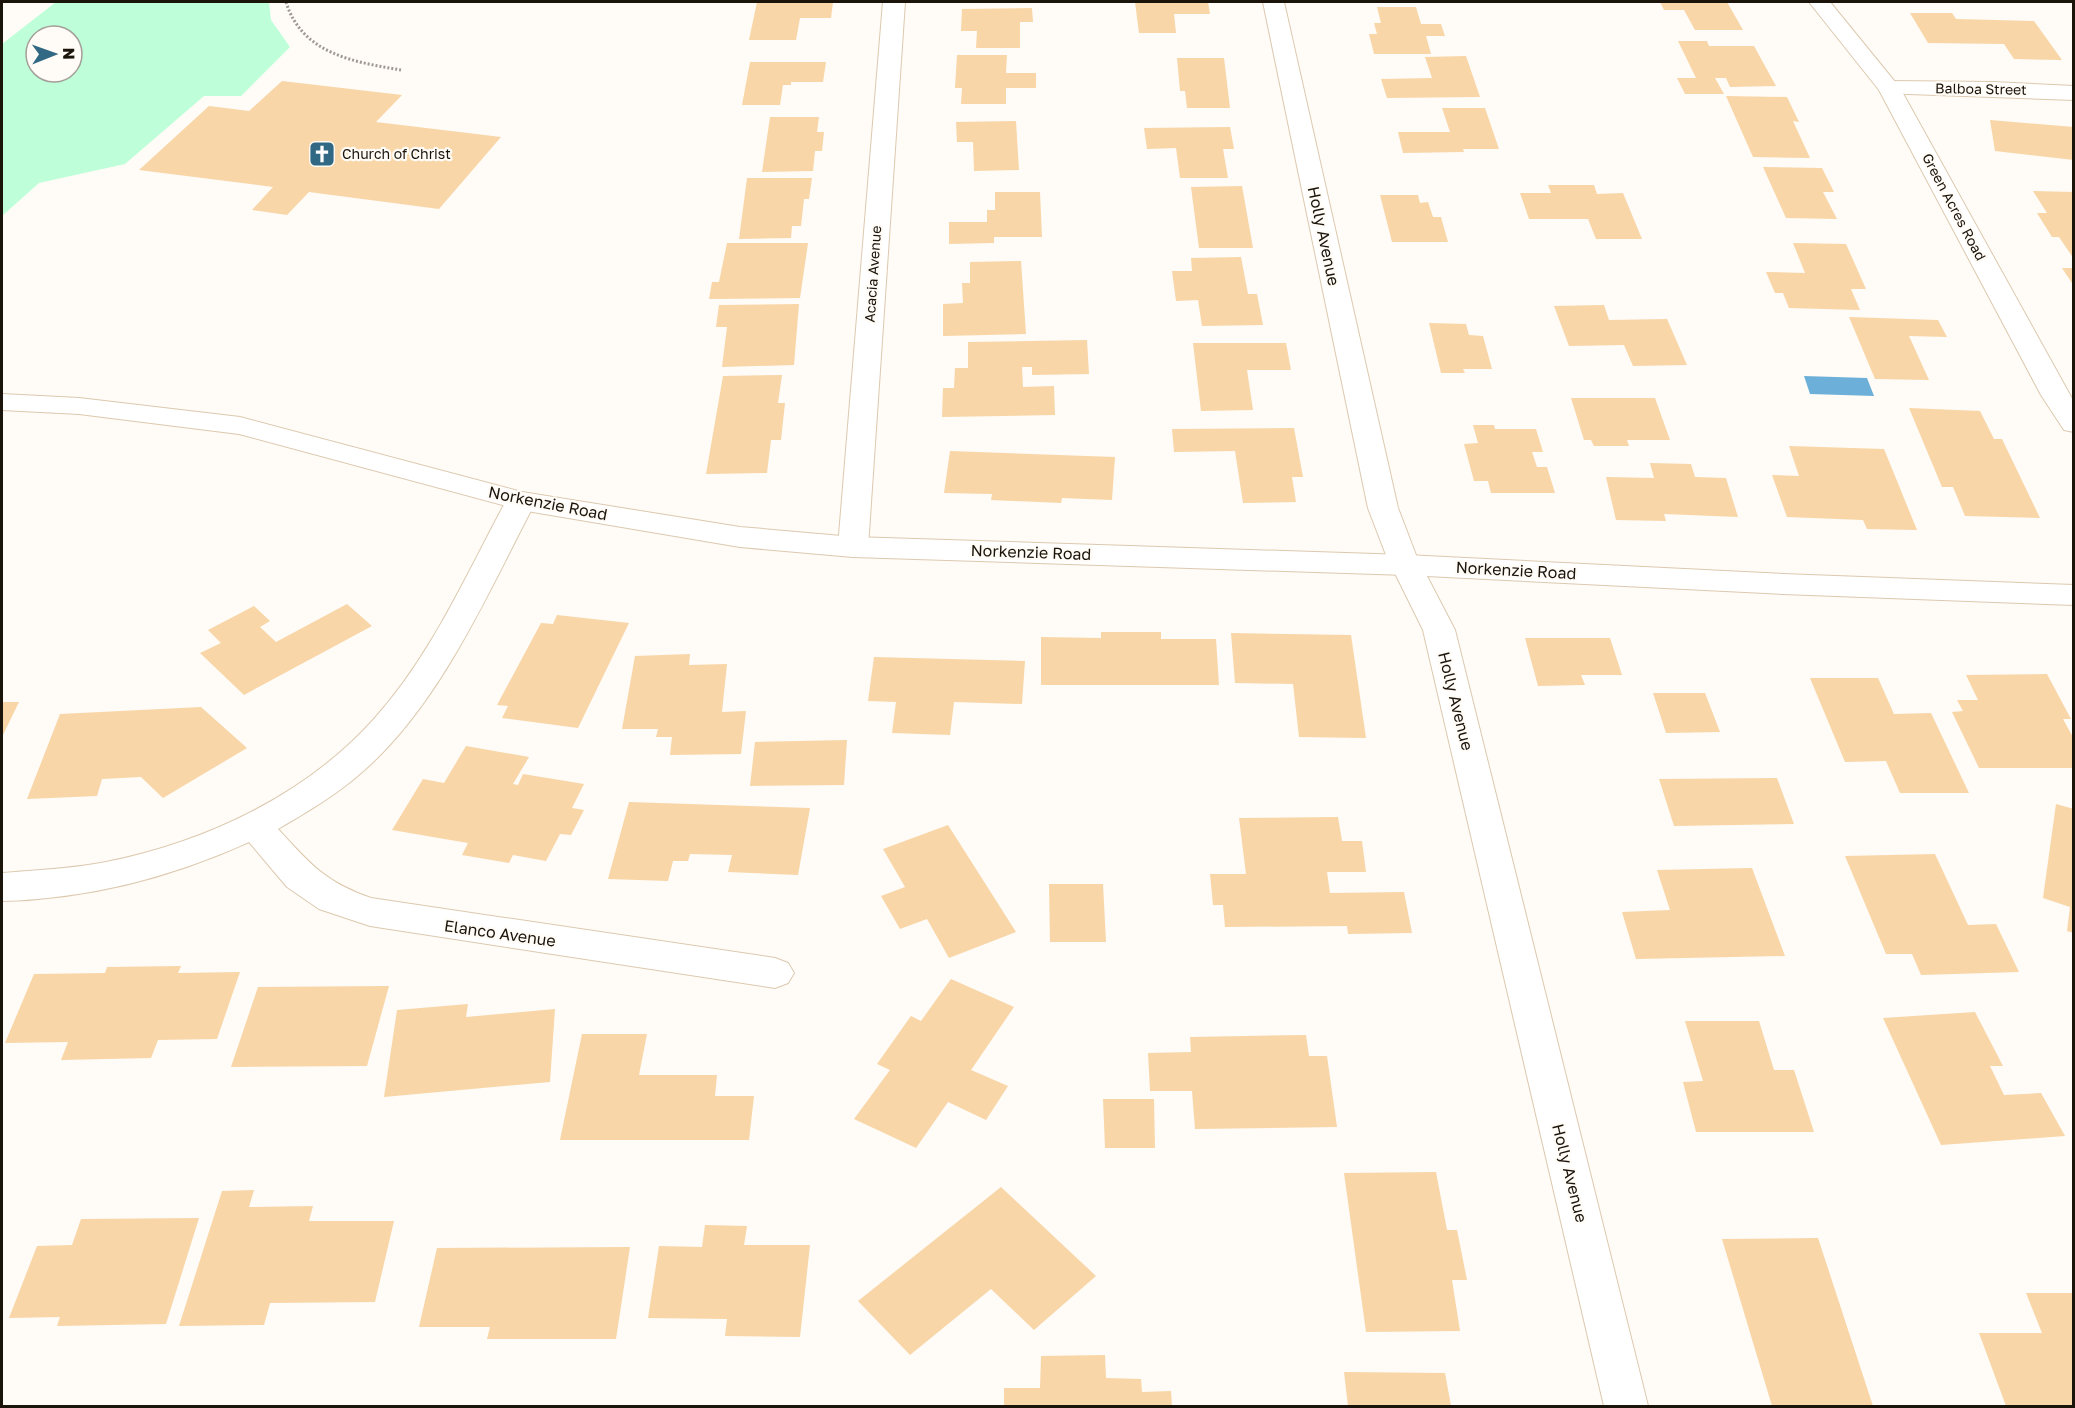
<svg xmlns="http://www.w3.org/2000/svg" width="2075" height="1408" viewBox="0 0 2075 1408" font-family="'Golos Text',sans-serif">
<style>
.green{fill:#beffd9;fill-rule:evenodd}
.water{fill:#6cb0d9}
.building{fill:#f9d6a7}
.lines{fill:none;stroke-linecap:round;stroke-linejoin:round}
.minor-casing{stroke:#dcc9af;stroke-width:2}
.tertiary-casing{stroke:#dcc9af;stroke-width:2}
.path{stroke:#9e9992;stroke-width:3;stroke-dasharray:2 2;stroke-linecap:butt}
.minor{fill:#fff;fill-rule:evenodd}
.tertiary{fill:#fff;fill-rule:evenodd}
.labels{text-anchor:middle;stroke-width:4.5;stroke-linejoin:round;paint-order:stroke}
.far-street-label{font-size:14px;fill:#1b140b;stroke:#fffbf6}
.far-poi-label{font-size:14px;fill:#1b140b;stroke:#fffbf6;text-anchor:start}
.street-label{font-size:16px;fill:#1b140b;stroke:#fffbf6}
</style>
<rect width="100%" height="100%" fill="#fffbf6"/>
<path class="green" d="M56,2H269L271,20L290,47L241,96H204L125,164L39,183L2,216V44ZM36,36H72V72H36Z"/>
<polygon class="water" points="1804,376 1867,378 1874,396 1810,394"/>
<g class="building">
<polygon points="757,2 833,2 831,18 800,18 796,40 749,40"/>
<polygon points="1135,2 1208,2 1210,14 1174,14 1176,33 1139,33"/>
<polygon points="1660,2 1727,2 1743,30 1695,30 1684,10 1664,10"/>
<polygon points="1377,7 1416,7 1421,24 1441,24 1445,36 1426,36 1431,54 1374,54 1369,34 1377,34 1374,23 1381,23"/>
<polygon points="1032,8 1033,22 1020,22 1020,48 976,48 977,31 961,31 962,9"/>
<polygon points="1910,13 1952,13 1956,19 2034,21 2062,60 2014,59 2004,44 1928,43"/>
<polygon points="1678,41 1707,41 1709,46 1754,46 1776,86 1730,87 1726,78 1715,78 1724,94 1685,94 1677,78 1696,78"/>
<polygon points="957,55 1007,55 1006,73 1036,73 1036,88 1006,88 1006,104 961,104 962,88 955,88"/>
<polygon points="1466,56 1480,97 1387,98 1381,79 1432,78 1425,57"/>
<polygon points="1177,58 1224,58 1230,108 1187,108 1185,91 1180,91"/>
<polygon points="750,62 826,62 823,82 791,82 791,85 783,85 780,105 742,105"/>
<polygon points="282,81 402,95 376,122 501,137 439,209 309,192 287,215 252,210 273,187 139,170 209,106 249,111"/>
<polygon points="1726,96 1787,97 1799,122 1793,121 1810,158 1753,157"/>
<polygon points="1442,108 1485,108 1499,149 1463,149 1464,152 1403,153 1398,132 1450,132"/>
<polygon points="770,117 819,117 817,132 824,132 822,151 815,151 813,171 762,172"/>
<polygon points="1990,120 2074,127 2074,160 1995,151"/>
<polygon points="1016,121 1019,170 974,171 973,142 957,142 956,122"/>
<polygon points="1230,127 1234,149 1223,149 1228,178 1180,178 1176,148 1147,149 1144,128"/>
<polygon points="1763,167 1822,168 1834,192 1823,192 1837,219 1786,218"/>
<polygon points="747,178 812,178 809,199 804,199 801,226 792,226 791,238 739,239"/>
<polygon points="1548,185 1594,185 1597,194 1623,193 1642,239 1596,239 1588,219 1529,219 1520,193 1551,193"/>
<polygon points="1242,186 1253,248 1199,248 1191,187"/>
<polygon points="2033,191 2074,192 2074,259 2059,237 2052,237 2037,213 2047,213"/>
<polygon points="995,192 1040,192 1042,237 994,237 994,243 949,244 949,222 987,222 987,210 995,210"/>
<polygon points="1380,195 1418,195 1420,203 1428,202 1433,217 1441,217 1448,242 1392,242"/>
<polygon points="727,243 808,243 800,298 709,299 712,282 719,282"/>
<polygon points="1793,243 1846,244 1866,289 1851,289 1860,310 1789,308 1783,293 1775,293 1766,272 1805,273"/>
<polygon points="1241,257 1248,294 1257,294 1263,325 1202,326 1198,300 1176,301 1172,271 1192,271 1191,258"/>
<polygon points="1021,261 1026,334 943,336 943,304 963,303 962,283 970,283 970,262"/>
<polygon points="2062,268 2074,268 2074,286"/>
<polygon points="799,304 794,365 722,367 727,327 716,327 719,305"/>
<polygon points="1604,305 1609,320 1667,319 1687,365 1633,366 1624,345 1569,346 1554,306"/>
<polygon points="1849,317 1938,320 1947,337 1909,336 1929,380 1875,379"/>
<polygon points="1429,323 1466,324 1469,335 1483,336 1492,369 1463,369 1465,373 1441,373"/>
<polygon points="1087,340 1089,374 1032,375 1032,367 1022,367 1023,387 1054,386 1055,415 942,417 943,388 954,388 955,368 968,368 968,342"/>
<polygon points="1193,343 1286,343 1291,370 1247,370 1253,410 1201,411"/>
<polygon points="782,375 778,403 785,403 781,440 771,440 767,473 706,474 723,376"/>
<polygon points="1571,398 1655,398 1670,440 1627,440 1629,446 1594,446 1591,440 1584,440"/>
<polygon points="1909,408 1980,411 1994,439 2002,439 2040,518 1965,516 1953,487 1942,487"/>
<polygon points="1473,425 1494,425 1495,429 1536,429 1543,452 1532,452 1537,467 1547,467 1555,493 1491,493 1488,481 1474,481 1464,444 1478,443"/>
<polygon points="1294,428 1303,477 1292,477 1296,502 1243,503 1235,451 1174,452 1172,429"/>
<polygon points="1789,446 1884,449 1917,530 1867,529 1863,520 1787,517 1772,475 1799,476"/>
<polygon points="950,451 1115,457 1112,500 1062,498 1061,503 991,500 992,494 944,493"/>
<polygon points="1650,463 1691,464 1695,477 1726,478 1738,517 1664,514 1666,521 1616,520 1606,477 1654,478"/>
<polygon points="347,604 372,626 244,695 200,653 221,643 208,630 254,606 270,621 260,627 276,642"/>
<polygon points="557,615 629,623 578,728 502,718 508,706 497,705 541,623 553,624"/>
<polygon points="1101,632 1161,632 1161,639 1216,639 1219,685 1041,685 1041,637 1101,638"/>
<polygon points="1231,633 1351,635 1366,738 1299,737 1293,684 1235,683"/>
<polygon points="1525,638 1610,638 1622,675 1581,675 1585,685 1538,686"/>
<polygon points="690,654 689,665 727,664 722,712 746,711 741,754 670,755 672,737 656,737 658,729 622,729 635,656"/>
<polygon points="874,657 1025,661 1022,704 954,702 950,735 892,733 896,702 868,701"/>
<polygon points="2047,674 2071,719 2063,719 2074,739 2074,768 1979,768 1952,712 1963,711 1957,700 1978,700 1966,675"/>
<polygon points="1810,678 1878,678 1894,714 1931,713 1969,793 1900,793 1886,761 1845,762"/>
<polygon points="1653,693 1705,693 1720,732 1666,733"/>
<polygon points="2,702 19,702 2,737"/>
<polygon points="201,707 247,748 163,798 141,777 102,779 97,796 27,799 60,714"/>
<polygon points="847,740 844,785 750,786 755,742"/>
<polygon points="466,746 529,757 513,784 518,785 523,774 584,784 572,808 584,810 571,835 560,834 546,861 513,855 509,863 462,855 468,843 392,830 423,779 444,783"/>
<polygon points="1777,778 1794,824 1674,826 1659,779"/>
<polygon points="629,802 810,808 798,875 728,872 732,855 690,854 688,861 673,861 668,881 608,879"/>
<polygon points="2056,804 2074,809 2074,933 2067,931 2070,907 2043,898"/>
<polygon points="1338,817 1342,841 1362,841 1366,872 1327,872 1330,893 1404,892 1412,933 1348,934 1347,926 1225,927 1223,905 1213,905 1210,874 1246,874 1239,818"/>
<polygon points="948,825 1016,932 949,958 927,919 900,929 881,896 905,887 883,849"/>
<polygon points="1935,854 1968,925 1996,924 2019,972 1921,975 1912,954 1886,954 1845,856"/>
<polygon points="1752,868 1785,956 1636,959 1622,912 1670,910 1657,870"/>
<polygon points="1049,884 1103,884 1106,942 1050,942"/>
<polygon points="181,966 178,973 240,972 217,1039 158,1040 151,1058 61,1060 68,1042 5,1043 34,974 105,973 107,967"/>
<polygon points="951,979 1014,1007 971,1070 1008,1086 986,1120 948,1102 916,1148 854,1119 890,1070 877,1064 911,1016 921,1021"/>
<polygon points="389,986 367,1066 231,1067 258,987"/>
<polygon points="468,1004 466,1017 555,1009 550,1082 384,1097 397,1010"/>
<polygon points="1975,1012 2003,1066 1990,1066 2004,1095 2041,1093 2065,1136 1941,1145 1883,1018"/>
<polygon points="1685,1021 1759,1021 1774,1070 1794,1070 1814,1132 1696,1132 1683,1082 1703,1081"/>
<polygon points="582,1034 647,1034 639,1075 717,1075 715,1096 754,1096 749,1140 560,1140"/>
<polygon points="1306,1035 1309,1056 1327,1056 1337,1127 1195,1129 1192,1091 1150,1091 1148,1053 1191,1052 1190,1037"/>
<polygon points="1103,1099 1154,1099 1155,1148 1105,1148"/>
<polygon points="1436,1172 1447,1230 1457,1230 1467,1280 1452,1280 1460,1331 1366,1332 1344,1173"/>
<polygon points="1001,1187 1096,1276 1034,1330 991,1289 910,1355 858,1301"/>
<polygon points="254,1190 249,1207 313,1206 309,1221 394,1221 375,1302 270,1303 264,1325 179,1326 222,1191"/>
<polygon points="199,1218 166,1324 57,1326 60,1317 9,1318 37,1246 72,1245 81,1219"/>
<polygon points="705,1225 747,1226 744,1245 810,1245 800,1337 725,1336 727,1319 648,1318 659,1246 702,1247"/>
<polygon points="1818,1238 1873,1406 1772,1406 1722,1239"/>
<polygon points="630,1247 616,1339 487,1339 490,1327 419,1327 437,1248"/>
<polygon points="2026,1293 2074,1293 2074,1406 2006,1406 1979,1333 2042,1333"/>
<polygon points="1105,1355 1106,1378 1141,1379 1142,1392 1171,1391 1172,1406 1004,1406 1004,1388 1040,1388 1041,1356"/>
<polygon points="1344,1372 1445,1373 1451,1406 1348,1406"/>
</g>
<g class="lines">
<defs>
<g id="minor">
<polygon points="883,2 905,2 868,547 864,554 853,557 842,554 838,547"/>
<polygon points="1263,2 1284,2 1398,508 1416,555 1455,630 1648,1406 1604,1406 1423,630 1386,555 1368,508"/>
<polygon points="1889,81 1994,82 2074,86 2074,100 1881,93 1878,88 1881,83"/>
<path d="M521,492L531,494L536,501C488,592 441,704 361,773C336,795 307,812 278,829C310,864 325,882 371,898L775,958L788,963L794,973L788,983L775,988L370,926L319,909L287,887L249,842C172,877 87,899 2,901V873C36,870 71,869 106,862C205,842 305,796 374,719C431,656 466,575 506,501L511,494Z"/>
</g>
<g id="tertiary">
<polygon points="1809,2 1830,2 1900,88 2074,402 2074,432 2064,430 2041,395 1879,90"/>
<polygon points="2,394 79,398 240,417 522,492 740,527 853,537 1406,555 1783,574 2074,585 2074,605 1783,594 1406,575 853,557 740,547 521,510 239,434 79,414 2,410"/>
</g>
</defs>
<use href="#minor" class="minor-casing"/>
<use href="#tertiary" class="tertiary-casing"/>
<path class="path" d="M286,2C302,54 354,62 401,70"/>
<use href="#minor" class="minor"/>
<use href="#tertiary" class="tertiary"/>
</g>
<defs>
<symbol id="church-square" viewBox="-11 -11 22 22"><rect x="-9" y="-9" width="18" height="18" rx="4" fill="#316883" stroke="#fffbf6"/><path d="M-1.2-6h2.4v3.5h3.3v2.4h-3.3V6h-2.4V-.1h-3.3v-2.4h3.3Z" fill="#fff"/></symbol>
</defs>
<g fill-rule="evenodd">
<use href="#church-square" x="307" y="139" width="30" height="30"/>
</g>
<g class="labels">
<g class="far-street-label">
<text transform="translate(1981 89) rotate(1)" y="5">Balboa Street</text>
<text transform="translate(1954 207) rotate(62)" y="5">Green Acres Road</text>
<text transform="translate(873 274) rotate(-86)" y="5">Acacia Avenue</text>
</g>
<g class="far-poi-label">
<text x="342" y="159">Church of Christ</text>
</g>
<g class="street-label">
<text transform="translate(1324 236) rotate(78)" y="6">Holly Avenue</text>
<text transform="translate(548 503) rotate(11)" y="6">Norkenzie Road</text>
<text transform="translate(1031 552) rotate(2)" y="6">Norkenzie Road</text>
<text transform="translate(1516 570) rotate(3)" y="6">Norkenzie Road</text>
<text transform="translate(1456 701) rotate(76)" y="6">Holly Avenue</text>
<text transform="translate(500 933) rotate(8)" y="6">Elanco Avenue</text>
<text transform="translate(1570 1173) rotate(76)" y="6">Holly Avenue</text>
</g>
</g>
<rect width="2075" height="1408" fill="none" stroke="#1b140b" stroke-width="6"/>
<g transform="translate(54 54) rotate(89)"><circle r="28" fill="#fffbf6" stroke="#a49f98" stroke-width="1.5"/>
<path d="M0-4.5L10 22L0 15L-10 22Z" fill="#316883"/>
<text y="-9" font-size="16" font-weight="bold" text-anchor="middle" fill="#1b140b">N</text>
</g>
</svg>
